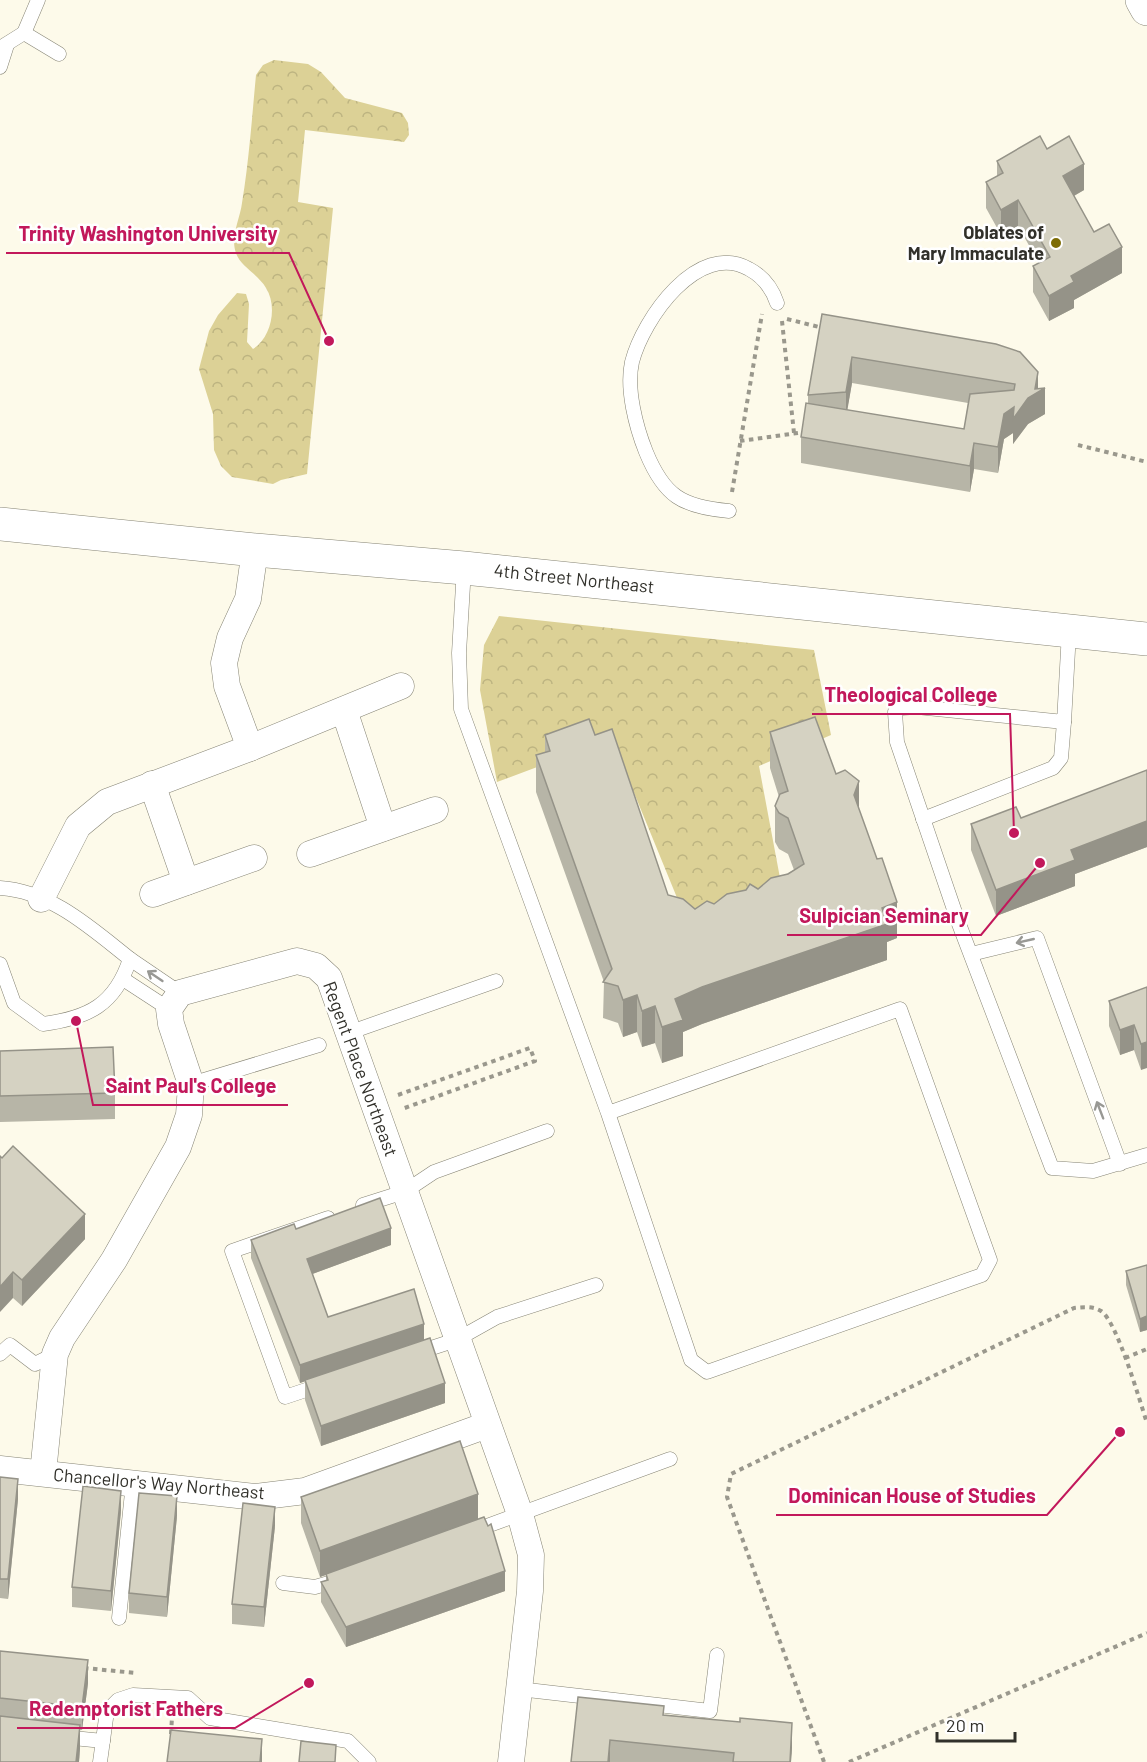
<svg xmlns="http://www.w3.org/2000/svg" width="1147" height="1762" viewBox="0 0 1147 1762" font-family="Barlow,sans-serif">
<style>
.forest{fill:url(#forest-crowns)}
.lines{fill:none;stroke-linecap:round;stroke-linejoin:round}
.service-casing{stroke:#868475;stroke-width:15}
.minor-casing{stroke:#868475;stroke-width:27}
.tertiary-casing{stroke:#868475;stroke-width:34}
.primary-casing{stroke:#868475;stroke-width:34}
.path{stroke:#9a988d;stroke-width:4;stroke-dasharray:4.5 4.5;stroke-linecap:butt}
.service{stroke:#fff;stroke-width:14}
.minor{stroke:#fff;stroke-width:26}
.tertiary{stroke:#fff;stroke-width:33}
.primary{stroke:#fff;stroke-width:33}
.wall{fill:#b7b5a7;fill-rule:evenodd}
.shaded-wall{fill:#959388}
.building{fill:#d5d2c2;stroke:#959388;stroke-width:1.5}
.oneway{stroke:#989894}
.poi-dot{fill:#7d6c05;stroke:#fff;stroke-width:2}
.labels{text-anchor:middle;stroke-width:5;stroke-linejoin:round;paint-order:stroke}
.poi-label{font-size:18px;font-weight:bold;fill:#31302a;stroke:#fff;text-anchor:end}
.street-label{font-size:18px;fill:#31302a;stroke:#fff}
.leader{fill:none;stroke:#c2185b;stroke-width:2}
.callout-dot{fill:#c2185b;stroke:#fff;stroke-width:2}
.callout-label{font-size:20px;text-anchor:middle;font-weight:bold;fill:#c2185b;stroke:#fff;stroke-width:5;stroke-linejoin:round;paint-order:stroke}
</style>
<defs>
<pattern id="forest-crowns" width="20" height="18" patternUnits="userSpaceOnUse" patternTransform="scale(1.5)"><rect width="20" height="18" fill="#dcd196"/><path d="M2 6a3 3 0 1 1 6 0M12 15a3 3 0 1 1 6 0" fill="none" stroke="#bdb481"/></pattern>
</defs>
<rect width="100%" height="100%" fill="#fdfaea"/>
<g class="forest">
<path d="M274,60L308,64L321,72L345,98L402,113L408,123L409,135L404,142L305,130L298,202L333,208L307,474L281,480L273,484L232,477L221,466L214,450L213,414L199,369L209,331L218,315L237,293L246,294L249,304L247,342L253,349C271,338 278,307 266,288C259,275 240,266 236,253C230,237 240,219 242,203C249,161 252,117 256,75L263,65Z"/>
<polygon points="499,616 814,650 831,735 759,766 783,894 689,927 612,739 497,782 480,690 484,645"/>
</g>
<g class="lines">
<defs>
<g id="service">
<polyline points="24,33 38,0"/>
<polyline points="0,48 24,33 59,54"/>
<polyline points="0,67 7,45"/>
<path d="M729,511C682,507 664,496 646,452C636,427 626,389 632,362C643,319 698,240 749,269C764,277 772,288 777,303"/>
<polyline points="464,568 459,653 461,709 608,1113 900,1009 990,1260 982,1275 707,1372 691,1360 608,1113"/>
<polyline points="1069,632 1064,722 917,707 901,708 895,712 897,742 959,924 1052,1168 1093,1171 1147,1155"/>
<polyline points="923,819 1053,768 1061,758 1064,722"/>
<path d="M0,888C51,891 92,929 130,959C115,1005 88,1018 43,1024L14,1003L0,964"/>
<polyline points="971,954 1037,938 1120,1164"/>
<polyline points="130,959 180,993"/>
<polyline points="123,979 169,1009"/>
<polyline points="348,1033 496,981"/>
<polyline points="191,1084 319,1045"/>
<polyline points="363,1205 404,1192 434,1172 547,1131"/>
<polyline points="416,1353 456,1340 497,1317 596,1285"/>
<polyline points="0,1354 10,1345 35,1364 55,1354"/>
<polyline points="321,1385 285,1397 232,1251 328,1218"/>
<polyline points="476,1530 670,1459"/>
<polyline points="283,1583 315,1587 339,1580"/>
<polyline points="119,1618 133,1483"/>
<polyline points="519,1689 710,1711 717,1655"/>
<polyline points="63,1737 103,1741"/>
<polyline points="100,1762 107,1711 118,1700 133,1695 188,1698 210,1718 348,1741 369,1762"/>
</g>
<g id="minor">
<polyline points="344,710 383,828"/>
<polyline points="250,748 401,686"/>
<polyline points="152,784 186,882"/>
<polyline points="310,854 435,810"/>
<polyline points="153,894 254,858"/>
<polyline points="41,899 78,826 107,802 250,748 227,686 224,663 230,638 248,599 255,550"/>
<polyline points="0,1469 256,1497 305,1491 487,1425"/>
<polyline points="43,1473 55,1354 62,1338 114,1260 178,1147 189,1115 191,1084 171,1024 169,1009 180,993 297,961 316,966 329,978 520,1514 531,1555 530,1591 511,1762"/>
</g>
<polyline id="tertiary" points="0,524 255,550 464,568 1147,639"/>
<polyline id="primary" points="1142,0 1147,9"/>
</defs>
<use href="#service" class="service-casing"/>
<use href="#minor" class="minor-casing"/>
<use href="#tertiary" class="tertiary-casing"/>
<use href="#primary" class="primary-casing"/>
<g class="path">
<polyline points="787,319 823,328"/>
<polyline points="782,321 794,433"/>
<polyline points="740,441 805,432"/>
<polyline points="1078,445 1147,462"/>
<polyline points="732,492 762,314"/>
<polyline points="398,1095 530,1048 535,1061 402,1109"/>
<polyline points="1125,1358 1147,1349"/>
<polyline points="84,1668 136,1673"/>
<polyline points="171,1734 172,1717"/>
<path d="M824,1762L727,1497L731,1474L1074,1308C1083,1307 1093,1306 1101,1311C1117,1321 1140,1402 1147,1423"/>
<polyline points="849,1762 1147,1633"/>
</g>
<use href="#service" class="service"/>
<use href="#minor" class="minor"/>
<use href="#tertiary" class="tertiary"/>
<use href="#primary" class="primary"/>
</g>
<g class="wall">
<polygon points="1047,149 1084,190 1074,196 1094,232 1122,273 1074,300 1074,308 1049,321 1033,292 1033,266 1039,263 1018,226 1001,235 986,208 986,182 997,176 997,161"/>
<path d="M822,314L1038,388L1045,414L1028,424L1013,444V433L1004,439L998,473L974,469L970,492L801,463V437L808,403V395ZM852,383L968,403L964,429L847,410Z"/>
<polygon points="770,732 836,774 859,809 897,938 887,942 887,960 702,1024 683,1032 683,1056 662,1063 655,1043 642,1047 637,1032 623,1037 618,1023 603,1018 604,982 536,792 536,755 545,752 545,735 595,735 668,895 695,909 714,904 758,889 794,870 788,854 779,849 775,842 775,806 779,797 770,768"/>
<polygon points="1147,770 1147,847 1075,874 1075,886 996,916 971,850 971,824 1021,818"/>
<polygon points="1147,987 1141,1070 1134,1050 1120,1055 1109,1026 1109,1001"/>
<polygon points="0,1051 115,1093 115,1119 0,1122"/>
<polygon points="0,1156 85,1239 22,1306 13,1298"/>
<polygon points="296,1229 391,1245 312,1274 328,1317 424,1340 445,1403 321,1446 305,1400 305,1381 300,1383 251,1258 251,1240"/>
<polygon points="1147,1265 1147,1330 1140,1332 1126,1285 1126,1271"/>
<polygon points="0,1477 18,1499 8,1599 0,1598"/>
<polygon points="301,1497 478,1519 505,1591 346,1647 321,1602 321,1582 326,1580 326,1575 320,1577 301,1523"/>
<polygon points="121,1511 111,1611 72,1607 72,1587"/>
<polygon points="177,1516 167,1617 129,1613 129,1593"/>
<polygon points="275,1526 264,1627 232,1624 232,1604"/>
<polygon points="0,1651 88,1683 82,1730 80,1730 80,1748 79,1762 0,1762"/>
<polygon points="578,1697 664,1715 792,1747 791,1762 571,1762"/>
</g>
<g class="shaded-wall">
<polygon points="1084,164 1084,190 1063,202 1063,176"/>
<polygon points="1018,200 1018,226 1001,235 1001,210"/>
<polygon points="1122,247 1122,273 1074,300 1074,308 1049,321 1049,296 1071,276"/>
<polygon points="852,357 852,383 846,418 846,392"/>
<polygon points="1038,372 1038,392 1045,388 1045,414 1028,424 1013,444 1013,433 1004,439 998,473 998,447 1004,414 1035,389"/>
<polygon points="974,443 974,469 970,492 970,466"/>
<polygon points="859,781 859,817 854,795"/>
<polygon points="1147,821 1147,847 1075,874 1075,886 996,916 996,890 1071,850"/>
<polygon points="897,902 897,938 887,942 887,960 702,1024 683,1032 683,1056 662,1063 662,1027 675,999 882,908"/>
<polygon points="637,995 637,1032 623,1037 623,1000"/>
<polygon points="655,1006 655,1043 642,1047 642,1011"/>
<polygon points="1134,1025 1134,1050 1120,1055 1120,1030"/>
<polygon points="1147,1042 1147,1068 1141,1070 1141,1044"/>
<polygon points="85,1214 85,1239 22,1306 22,1280"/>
<polygon points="391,1228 391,1245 307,1276 307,1259"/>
<polygon points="13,1272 13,1298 0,1312 0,1287"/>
<polygon points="1147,1316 1147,1330 1140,1332 1140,1319"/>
<polygon points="424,1324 424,1341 300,1383 300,1365"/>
<polygon points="445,1383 445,1403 321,1446 321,1426"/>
<polygon points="18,1479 18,1499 8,1599 8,1579"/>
<polygon points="121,1491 121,1511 111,1611 111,1591"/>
<polygon points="478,1494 478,1520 320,1577 320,1551"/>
<polygon points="177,1496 177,1516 167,1617 167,1597"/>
<polygon points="275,1507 275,1526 264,1627 264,1607"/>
<polygon points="505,1571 505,1591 346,1647 346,1627"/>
<polygon points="88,1660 88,1683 82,1730 82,1707"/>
<polygon points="792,1723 792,1747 791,1762 790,1762"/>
<polygon points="80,1725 80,1748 79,1762 76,1762"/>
<polygon points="262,1739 262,1762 260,1762"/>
<polygon points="610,1740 610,1762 608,1762"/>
</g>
<g class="building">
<polygon points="1040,136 1047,149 1069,136 1084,164 1063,176 1094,232 1109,224 1122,247 1071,276 1074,282 1049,296 1033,266 1050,257 1018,200 1001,210 986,182 1003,173 997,161"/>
<polygon points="822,314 996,344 1020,352 1038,372 1035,389 1045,388 1028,398 1013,419 1014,407 1004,414 998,447 974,443 970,466 801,437 806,403 964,429 970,394 1014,390 1015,384 852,357 846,392 808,395"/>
<polygon points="815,717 836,774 845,770 859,781 854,795 877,859 882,858 897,902 882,908 887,924 702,987 675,999 683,1020 662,1027 655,1006 642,1011 637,995 623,1000 618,986 603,982 612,969 536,755 550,751 545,735 589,719 595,735 612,729 668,895 683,899 695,909 707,901 714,904 727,894 746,890 750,884 758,889 771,878 788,874 804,864 788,818 779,813 775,806 780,794 788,791 770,732"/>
<polygon points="1147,770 1147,821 1071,850 1075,860 996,890 971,824 1016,807 1021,818"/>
<polygon points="1147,987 1147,1042 1141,1044 1134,1025 1120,1030 1109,1001"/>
<polygon points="113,1047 115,1093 0,1096 0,1051"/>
<polygon points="13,1146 85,1214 22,1280 13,1272 0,1287 0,1156 2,1158"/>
<polygon points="380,1198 391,1228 307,1259 328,1317 414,1289 424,1324 300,1365 251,1240 294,1224 296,1229"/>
<polygon points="1147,1265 1147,1316 1140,1319 1126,1271"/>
<polygon points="430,1338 445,1383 321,1426 305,1380"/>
<polygon points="460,1441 478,1494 320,1551 301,1497"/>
<polygon points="0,1477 18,1479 8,1579 0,1579"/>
<polygon points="83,1486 121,1491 111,1591 72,1587"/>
<polygon points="139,1493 177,1496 167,1597 129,1593"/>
<polygon points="243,1503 275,1507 264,1607 232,1604"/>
<polygon points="484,1517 488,1526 491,1524 505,1571 346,1627 321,1582 328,1580 326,1574"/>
<polygon points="0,1651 88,1660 82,1707 0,1698"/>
<polygon points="578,1697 664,1706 663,1715 740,1722 740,1718 792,1723 790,1762 733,1762 734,1753 610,1740 608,1762 571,1762"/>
<polygon points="0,1716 80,1725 76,1762 0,1762"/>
<polygon points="171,1730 262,1739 260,1762 167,1762"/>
<polygon points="301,1741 336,1745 335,1762 299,1762"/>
</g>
<defs><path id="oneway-shaft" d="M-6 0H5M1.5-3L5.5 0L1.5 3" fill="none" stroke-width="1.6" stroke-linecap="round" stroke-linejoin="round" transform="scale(1.5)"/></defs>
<g class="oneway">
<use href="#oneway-shaft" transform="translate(1025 941) rotate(167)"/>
<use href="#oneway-shaft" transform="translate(155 976) rotate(-146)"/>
<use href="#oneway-shaft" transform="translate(1100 1110) rotate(-111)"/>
</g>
<circle class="poi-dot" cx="1056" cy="243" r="6"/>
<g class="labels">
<g class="poi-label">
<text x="1044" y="239">Oblates of<tspan x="1044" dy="21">Mary Immaculate</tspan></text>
</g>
<g class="street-label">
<text transform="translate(574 579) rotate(6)" y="6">4th Street Northeast</text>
<text transform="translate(360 1069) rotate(70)" y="6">Regent Place Northeast</text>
<text transform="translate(159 1484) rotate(5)" y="6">Chancellor's Way Northeast</text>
</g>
</g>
<path class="leader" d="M329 341L289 253H6M1014 833L1010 714H812M1040 863L981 935H787M76 1021L93 1105H288M1120 1432L1047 1515H776M309 1683L235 1728H17"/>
<g class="callout-dot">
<circle cx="329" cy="341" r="6"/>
<circle cx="1014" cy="833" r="6"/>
<circle cx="1040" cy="863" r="6"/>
<circle cx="76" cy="1021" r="6"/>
<circle cx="1120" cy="1432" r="6"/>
<circle cx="309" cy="1683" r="6"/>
</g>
<g class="callout-label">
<text x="148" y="241">Trinity Washington University</text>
<text x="911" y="702">Theological College</text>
<text x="884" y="923">Sulpician Seminary</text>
<text x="191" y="1093">Saint Paul's College</text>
<text x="912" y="1503">Dominican House of Studies</text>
<text x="126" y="1716">Redemptorist Fathers</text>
</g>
<path d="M937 1732v9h78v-9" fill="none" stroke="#31302a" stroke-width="3"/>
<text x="946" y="1732" font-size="18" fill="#31302a" stroke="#ffffff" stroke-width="4.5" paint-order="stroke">20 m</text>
</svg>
